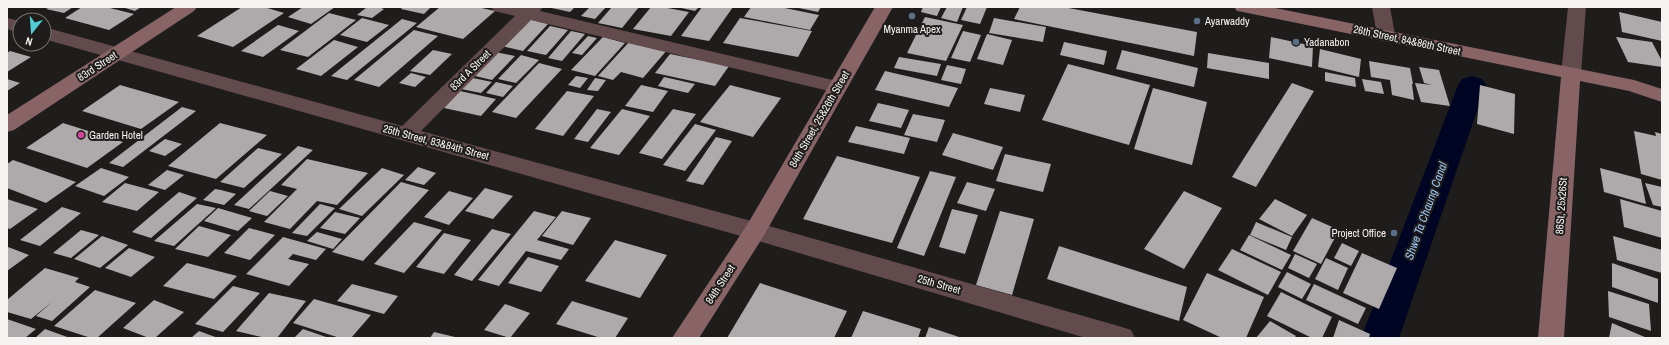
<svg xmlns="http://www.w3.org/2000/svg" width="1669" height="345" viewBox="0 0 1669 345" font-family="'Archivo Narrow',sans-serif">
<style>
.lines{fill:none;stroke-linecap:round;stroke-linejoin:round}
.canal{fill:#000523;fill-rule:evenodd}
.building{fill:#aeaaab}
.street{fill:#624a4d;fill-rule:evenodd}
.secondary{fill:#896467;fill-rule:evenodd}
.service-dot{fill:#5c6f8a;stroke:#1f1d1b;stroke-width:1.5}
.hotel-dot{fill:#d1479c;stroke:#1f1d1b;stroke-width:1.5}
.labels{text-anchor:middle;stroke-width:4;stroke-linejoin:round;paint-order:stroke}
.poi-label{font-size:11px;fill:#f5f3f1;stroke:#1f1d1b;text-anchor:start}
.street-label{font-size:11px;fill:#f5f3f1;stroke:#1f1d1b}
.water-label{font-size:12px;font-style:italic;fill:#9fc7f7;stroke:#1f1d1b}
</style>
<rect width="100%" height="100%" fill="#1f1d1b"/>
<g class="lines">
<polygon class="canal" points="1472,76 1482,79 1486,85 1399,338 1361,338 1458,85 1462,79"/>
</g>
<g class="building">
<polygon points="50,7 73,7 64,13 46,9"/>
<polygon points="82,7 106,7 134,14 109,30 65,18"/>
<polygon points="122,7 141,7 135,11"/>
<polygon points="242,7 264,7 284,13 233,47 197,36"/>
<polygon points="303,7 335,7 311,24 288,17"/>
<polygon points="367,7 378,7 384,9 372,18 357,15"/>
<polygon points="403,7 431,7 424,14 401,9"/>
<polygon points="440,7 477,7 495,11 463,39 416,27"/>
<polygon points="547,7 575,7 570,12"/>
<polygon points="590,7 606,7 595,19 581,16"/>
<polygon points="612,7 639,7 622,28 598,23"/>
<polygon points="651,7 662,7 689,12 671,36 633,29"/>
<polygon points="677,7 699,7 695,11"/>
<polygon points="702,7 733,7 709,41 681,36"/>
<polygon points="751,7 780,7 819,15 810,30 744,17"/>
<polygon points="794,7 821,7 818,12"/>
<polygon points="923,7 941,7 937,16 921,12"/>
<polygon points="947,7 963,7 957,22 941,18"/>
<polygon points="967,7 987,7 980,24 961,20"/>
<polygon points="1020,7 1063,7 1197,32 1194,56 1014,19"/>
<polygon points="1619,12 1662,22 1662,41 1622,32"/>
<polygon points="329,13 356,20 308,57 280,50"/>
<polygon points="925,17 963,25 946,61 907,53"/>
<polygon points="362,18 389,25 367,42 340,35"/>
<polygon points="740,18 812,31 798,57 723,43"/>
<polygon points="994,18 1046,27 1043,42 989,33"/>
<polygon points="402,19 417,23 347,80 331,76"/>
<polygon points="528,19 548,24 523,51 502,46"/>
<polygon points="278,25 299,31 263,57 241,51"/>
<polygon points="550,26 568,30 546,55 527,51"/>
<polygon points="414,30 438,36 379,87 354,80"/>
<polygon points="571,31 585,34 562,61 548,58"/>
<polygon points="963,31 981,35 970,62 951,58"/>
<polygon points="987,34 1012,40 1003,65 977,59"/>
<polygon points="588,36 597,38 582,55 572,53"/>
<polygon points="603,37 625,43 595,76 571,70"/>
<polygon points="1271,37 1313,46 1312,67 1269,58"/>
<polygon points="1616,37 1652,42 1662,61 1662,67 1628,62"/>
<polygon points="334,40 358,47 321,76 296,69"/>
<polygon points="631,40 668,49 643,78 621,72 613,80 598,76"/>
<polygon points="1064,42 1107,51 1104,65 1060,55"/>
<polygon points="1320,49 1361,59 1359,77 1318,67"/>
<polygon points="433,50 452,54 430,75 410,71"/>
<polygon points="1122,50 1198,68 1194,87 1116,69"/>
<polygon points="10,51 31,57 7,72 7,53"/>
<polygon points="495,52 515,56 492,80 471,75"/>
<polygon points="1208,53 1269,63 1269,79 1207,68"/>
<polygon points="670,54 729,66 715,86 655,73"/>
<polygon points="521,55 539,60 516,83 498,79"/>
<polygon points="899,57 941,64 937,76 894,68"/>
<polygon points="1369,61 1410,68 1413,84 1412,84 1414,100 1392,95 1390,80 1371,77"/>
<polygon points="539,63 562,69 516,118 492,112"/>
<polygon points="1068,64 1150,85 1129,145 1042,120"/>
<polygon points="947,65 966,69 961,84 941,80"/>
<polygon points="1419,67 1439,70 1450,106 1421,102 1415,83 1432,85 1424,83"/>
<polygon points="885,71 958,88 949,107 875,90"/>
<polygon points="1325,72 1355,78 1356,87 1325,81"/>
<polygon points="411,73 426,77 415,87 399,83"/>
<polygon points="576,76 588,78 580,88 568,85"/>
<polygon points="664,77 695,84 688,93 658,86"/>
<polygon points="473,78 492,82 481,93 461,89"/>
<polygon points="595,78 606,80 598,91 587,90"/>
<polygon points="7,79 20,83 7,91"/>
<polygon points="1362,79 1381,82 1384,94 1365,91"/>
<polygon points="496,82 513,86 503,97 486,93"/>
<polygon points="1292,83 1314,91 1256,187 1232,177"/>
<polygon points="120,85 179,102 141,129 82,111"/>
<polygon points="641,85 668,91 653,112 625,106"/>
<polygon points="730,85 781,98 753,137 700,122"/>
<polygon points="1480,85 1515,94 1514,134 1477,124"/>
<polygon points="990,88 1025,95 1020,112 984,104"/>
<polygon points="1153,88 1207,102 1192,165 1134,149"/>
<polygon points="460,91 496,99 481,116 444,108"/>
<polygon points="567,91 594,96 563,136 535,129"/>
<polygon points="878,103 909,110 901,128 869,121"/>
<polygon points="182,107 196,111 123,167 109,163"/>
<polygon points="597,109 611,112 588,142 574,139"/>
<polygon points="622,109 650,116 619,155 590,148"/>
<polygon points="673,109 696,114 662,159 639,153"/>
<polygon points="913,114 945,120 937,142 904,135"/>
<polygon points="63,123 123,142 87,168 26,148"/>
<polygon points="220,123 267,135 216,179 168,166"/>
<polygon points="695,124 716,130 685,171 663,165"/>
<polygon points="856,126 910,138 904,154 848,142"/>
<polygon points="1634,131 1656,136 1655,132 1662,134 1662,180 1641,174"/>
<polygon points="953,133 1003,147 993,170 942,155"/>
<polygon points="716,137 732,141 703,185 686,181"/>
<polygon points="165,139 182,144 165,156 149,151"/>
<polygon points="298,146 313,150 249,209 234,205"/>
<polygon points="258,148 282,154 244,188 220,182"/>
<polygon points="1005,154 1051,164 1043,192 996,181"/>
<polygon points="837,156 920,177 892,243 803,219"/>
<polygon points="307,159 368,173 337,205 317,201 290,229 264,222 297,189 281,185"/>
<polygon points="13,160 76,182 46,203 7,188 7,164"/>
<polygon points="418,167 436,173 424,185 405,180"/>
<polygon points="101,168 129,177 104,196 75,186"/>
<polygon points="382,168 404,175 362,216 339,209"/>
<polygon points="1600,168 1641,179 1646,204 1604,192"/>
<polygon points="167,170 184,175 165,190 148,185"/>
<polygon points="930,171 956,177 924,256 897,248"/>
<polygon points="401,182 429,190 363,261 332,252"/>
<polygon points="967,182 995,189 986,211 957,203"/>
<polygon points="125,183 159,192 137,211 102,202"/>
<polygon points="1645,183 1662,187 1662,207 1653,205"/>
<polygon points="485,188 513,196 493,219 465,211"/>
<polygon points="215,189 221,190 236,194 224,205 203,200"/>
<polygon points="270,191 288,196 267,216 249,211"/>
<polygon points="449,191 473,198 449,225 424,217"/>
<polygon points="1184,191 1222,208 1184,269 1144,249"/>
<polygon points="179,192 197,198 151,238 132,232"/>
<polygon points="7,199 38,209 10,229 7,228"/>
<polygon points="1275,199 1307,215 1292,236 1259,219"/>
<polygon points="1620,199 1662,211 1662,238 1624,227"/>
<polygon points="197,204 216,208 174,246 154,241"/>
<polygon points="320,204 335,208 307,236 292,233"/>
<polygon points="62,207 81,213 40,246 20,240"/>
<polygon points="218,208 252,218 238,231 204,221"/>
<polygon points="952,209 978,215 965,254 939,247"/>
<polygon points="534,211 556,217 537,240 569,249 561,260 526,251 499,286 478,280"/>
<polygon points="562,211 591,218 573,245 542,236"/>
<polygon points="1000,211 1034,219 1012,295 976,285"/>
<polygon points="335,212 360,218 345,234 320,228"/>
<polygon points="1312,218 1339,230 1321,264 1293,251"/>
<polygon points="414,222 442,230 404,273 374,264"/>
<polygon points="1256,222 1292,237 1286,250 1250,235"/>
<polygon points="199,226 231,235 208,257 175,249"/>
<polygon points="249,228 275,235 250,260 224,253"/>
<polygon points="492,229 511,234 472,281 454,275"/>
<polygon points="81,230 99,235 71,258 53,253"/>
<polygon points="317,232 342,239 333,249 307,241"/>
<polygon points="444,233 471,240 444,274 416,267"/>
<polygon points="1249,235 1291,255 1282,270 1240,250"/>
<polygon points="102,236 128,245 100,268 74,259"/>
<polygon points="1613,236 1662,250 1662,273 1617,260"/>
<polygon points="283,237 326,249 316,260 293,254 288,259 309,264 289,286 246,274"/>
<polygon points="615,240 667,255 640,298 585,281"/>
<polygon points="1342,243 1359,251 1351,266 1334,258"/>
<polygon points="1059,246 1187,287 1179,321 1047,279"/>
<polygon points="8,247 29,255 7,271 7,248"/>
<polygon points="129,248 155,257 131,277 105,268"/>
<polygon points="1232,249 1281,272 1268,295 1218,270"/>
<polygon points="1362,253 1397,268 1379,309 1343,293"/>
<polygon points="1295,254 1317,264 1309,278 1288,268"/>
<polygon points="528,257 559,266 541,292 508,283"/>
<polygon points="1326,258 1348,268 1338,290 1315,279"/>
<polygon points="187,263 237,276 214,299 163,286"/>
<polygon points="1612,263 1658,279 1658,303 1612,287"/>
<polygon points="45,268 79,278 75,282 90,287 52,321 36,316 53,301 31,319 7,312 7,300"/>
<polygon points="1287,272 1311,284 1302,299 1278,287"/>
<polygon points="1207,273 1264,297 1246,338 1222,338 1183,320"/>
<polygon points="760,283 847,311 834,338 727,338"/>
<polygon points="352,284 398,296 384,314 337,301"/>
<polygon points="1314,284 1366,308 1358,324 1306,300"/>
<polygon points="233,286 260,293 223,332 195,324"/>
<polygon points="95,290 136,303 97,338 91,338 54,326"/>
<polygon points="1608,291 1649,304 1651,331 1609,317"/>
<polygon points="1281,292 1332,317 1322,338 1312,338 1267,316"/>
<polygon points="269,293 306,301 277,338 266,338 236,331"/>
<polygon points="314,299 371,315 351,338 340,338 293,323"/>
<polygon points="154,300 184,312 155,338 149,338 123,328"/>
<polygon points="572,301 628,318 615,338 601,338 556,324"/>
<polygon points="505,304 530,313 510,338 484,330"/>
<polygon points="863,311 921,329 918,338 851,338"/>
<polygon points="7,319 36,329 25,338 7,338"/>
<polygon points="1339,320 1370,334 1369,338 1333,338"/>
<polygon points="1270,321 1296,336 1294,338 1256,338"/>
<polygon points="1612,323 1647,338 1609,338"/>
<polygon points="929,327 962,338 925,338"/>
<polygon points="45,329 70,338 35,338"/>
<polygon points="303,329 329,338 294,338"/>
<polygon points="199,331 218,338 191,338"/>
<polygon points="434,332 455,337 455,338 430,338"/>
</g>
<g class="lines">
<g class="street">
<polygon points="491,7 543,7 540,11 837,81 844,83 847,87 844,91 837,93 531,20 421,131 755,222 1122,327 1131,330 1135,338 1086,338 755,240 44,39 44,27 402,126 515,16 494,11"/>
<polygon points="1372,7 1390,7 1395,35 1393,39 1386,41 1379,39 1377,35"/>
<polygon points="1568,7 1586,7 1581,74 1578,78 1571,80 1564,78 1561,74"/>
<polygon points="7,18 20,21 20,33 7,29"/>
</g>
<g class="secondary">
<polygon points="176,7 197,7 194,11 14,130 7,132 7,115"/>
<polygon points="875,7 893,7 763,237 699,338 672,338 747,225"/>
<polygon points="1234,7 1270,7 1634,80 1662,89 1662,102 1629,91 1580,81 1564,338 1538,338 1561,77 1243,12 1237,11"/>
</g>
</g>
<g class="service-dot">
<circle cx="912" cy="16" r="4"/>
<circle cx="1197" cy="21" r="4"/>
<circle cx="1296" cy="42" r="4"/>
<circle cx="1394" cy="233" r="4"/>
</g>
<circle class="hotel-dot" cx="81" cy="135" r="4"/>
<g class="labels">
<g class="poi-label">
<text x="1205" y="25">Ayarwaddy</text>
<text x="912" y="33" text-anchor="middle">Myanma Apex</text>
<text x="1304" y="46">Yadanabon</text>
<text x="89" y="139">Garden Hotel</text>
<text x="1386" y="237" text-anchor="end">Project Office</text>
</g>
<g class="street-label">
<text transform="translate(1407 40) rotate(12)" y="4">26th Street, 84&amp;86th Street</text>
<text transform="translate(97 66) rotate(-33)" y="4">83rd Street</text>
<text transform="translate(470 70) rotate(-45)" y="4">83rd A Street</text>
<text transform="translate(819 119) rotate(-60)" y="4">84th Street, 25&amp;26th Street</text>
<text transform="translate(436 142) rotate(15)" y="4">25th Street, 83&amp;84th Street</text>
<text transform="translate(1561 206) rotate(-86)" y="4">86St, 25x26St</text>
<text transform="translate(720 284) rotate(-57)" y="4">84th Street</text>
<text transform="translate(939 284) rotate(16)" y="4">25th Street</text>
</g>
<g class="water-label">
<text transform="translate(1426 211) rotate(-70)" y="4">Shwe Ta Chaung Canal</text>
</g>
</g>
<rect width="1669" height="345" fill="none" stroke="#f5f3f1" stroke-width="16"/>
<g transform="translate(32 32) rotate(197)"><circle r="19" fill="#1f1d1b" stroke="#757371"/>
<path d="M0-3L7 15L0 10L-7 15Z" fill="#52ccd5"/>
<text y="-6" font-size="11" font-weight="bold" text-anchor="middle" fill="#f5f3f1">N</text>
</g>
</svg>
